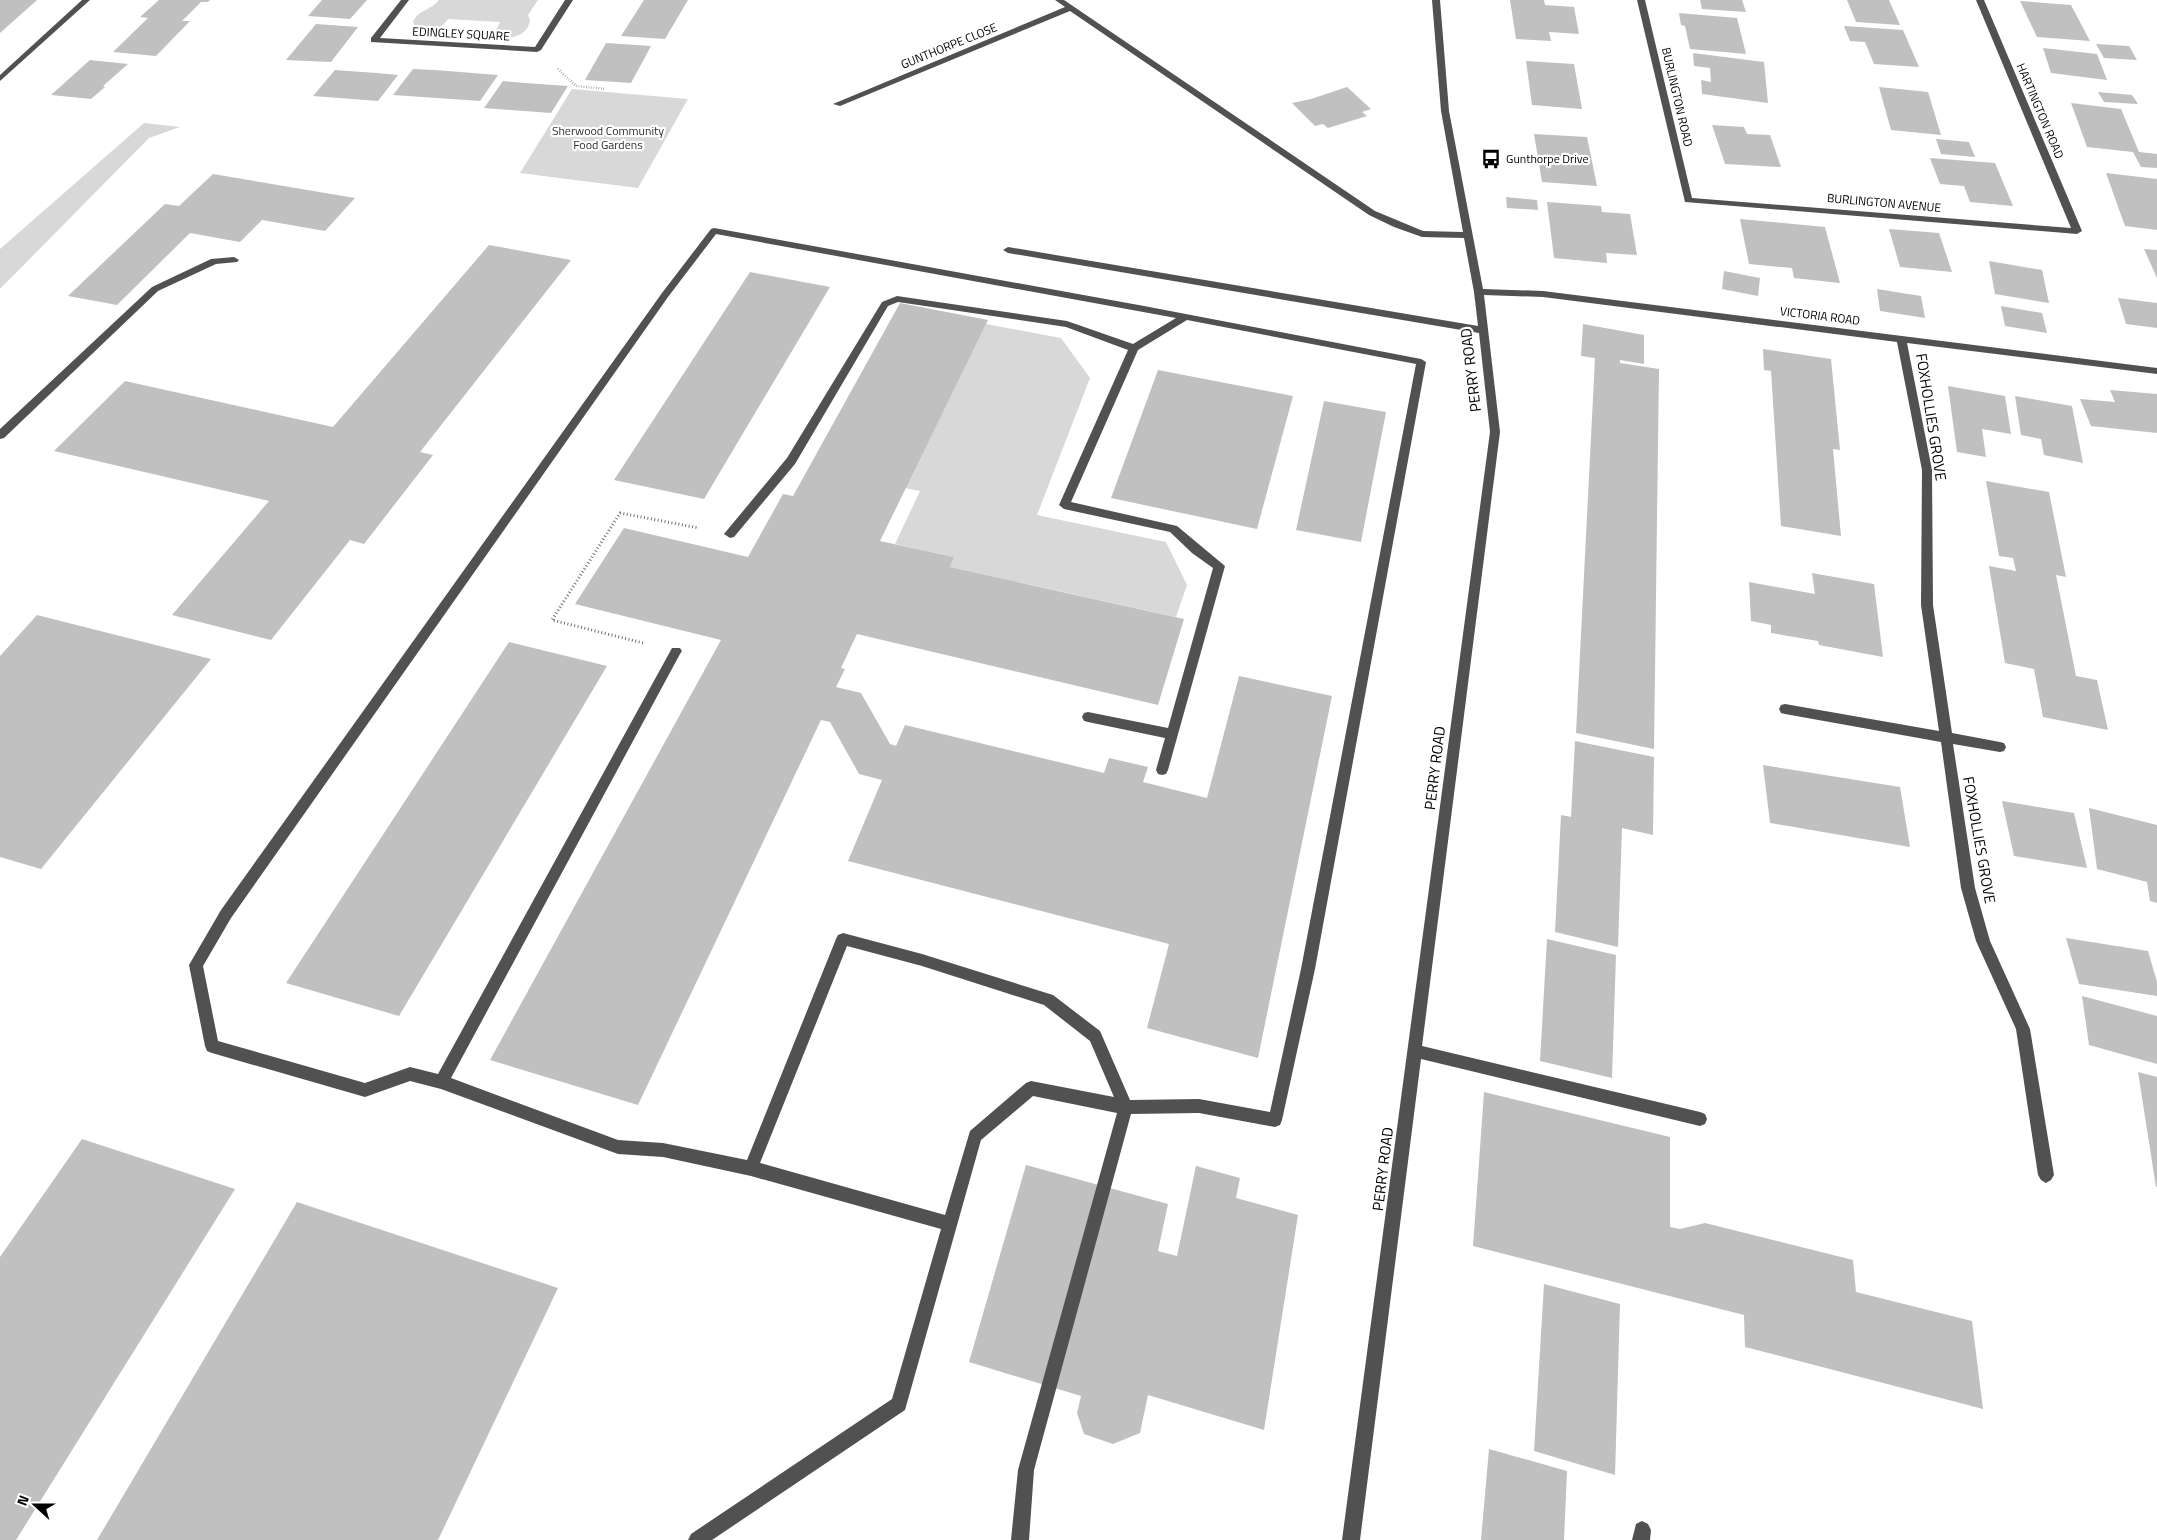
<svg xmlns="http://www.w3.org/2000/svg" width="2157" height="1540" viewBox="0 0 2157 1540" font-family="'Titillium Web',sans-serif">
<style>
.green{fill:#d8d8d8}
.building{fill:#c0c0c0}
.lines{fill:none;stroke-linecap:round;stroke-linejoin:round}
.path-far1{stroke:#737373;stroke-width:2.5;stroke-dasharray:0.5 2;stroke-linecap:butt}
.path{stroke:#737373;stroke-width:3;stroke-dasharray:1 2.5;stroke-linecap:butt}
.minor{fill:#515151;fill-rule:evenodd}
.labels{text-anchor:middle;stroke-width:4.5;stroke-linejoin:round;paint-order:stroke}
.far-street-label{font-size:12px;fill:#000;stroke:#fff}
.far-park-label{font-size:12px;fill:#2f2f2f;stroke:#fff}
.far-poi-label{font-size:12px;fill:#000;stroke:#fff;text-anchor:start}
.street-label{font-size:15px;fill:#000;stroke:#fff}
</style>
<rect width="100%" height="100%" fill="#fff"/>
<g class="green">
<path d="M439,0H538L528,15L530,20C529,35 510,41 497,36L495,32L500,22L448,19C440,30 429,35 416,28L413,22C418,10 430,11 439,0Z"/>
<polygon points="572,89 688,99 638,188 520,173"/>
<polygon points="144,123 180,127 149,138 0,289 0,249"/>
<polygon points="986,324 1061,338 1090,378 1037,515 1166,542 1187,585 1176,617 950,567 954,557 895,544 920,491 905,488"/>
</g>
<g class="building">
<polygon points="0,0 37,0 0,33"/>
<polygon points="159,0 210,0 208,2 201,2 182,21 190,21 156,56 113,52 148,18 140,17"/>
<polygon points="322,0 367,0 350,19 308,16"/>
<polygon points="644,0 688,0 665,39 621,36"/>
<polygon points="1510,0 1544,0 1545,5 1574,7 1579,34 1549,32 1551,41 1516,39"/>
<polygon points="1700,0 1742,0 1746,12 1702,9"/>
<polygon points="1847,0 1889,0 1900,25 1856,22"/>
<polygon points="2020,1 2071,5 2090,41 2037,37"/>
<polygon points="1679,13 1737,18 1746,54 1690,49 1685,26 1681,25"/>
<polygon points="316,24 358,27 331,62 286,60"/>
<polygon points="1844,26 1903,30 1919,67 1874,64 1865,42 1850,41"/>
<polygon points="606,43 651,46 631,83 585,80"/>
<polygon points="2096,44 2129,46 2137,60 2104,58"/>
<polygon points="2043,48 2097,54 2107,80 2051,73"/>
<polygon points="1693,53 1764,62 1768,103 1702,94 1701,80 1711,82 1710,68 1694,66"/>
<polygon points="90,60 128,64 103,86 105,87 91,99 51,95"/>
<polygon points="1526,61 1574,64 1582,109 1532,105"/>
<polygon points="413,69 435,70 498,75 480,101 393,95"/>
<polygon points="335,70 377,73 398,75 378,101 313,96"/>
<polygon points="503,81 525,83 568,86 551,113 484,108"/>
<polygon points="1347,87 1371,109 1362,112 1367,116 1328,128 1323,124 1315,126 1292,103 1311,99"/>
<polygon points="1879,87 1928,92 1941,135 1891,130"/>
<polygon points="2098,92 2132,95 2138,104 2104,102"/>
<polygon points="2071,103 2121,109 2139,152 2157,154 2157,168 2141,167 2133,152 2087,147"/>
<polygon points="1712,125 1744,127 1747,134 1770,135 1781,167 1725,164"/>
<polygon points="1534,134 1587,137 1597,186 1542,182"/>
<polygon points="1936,139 1969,142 1975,157 1941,154"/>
<polygon points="1930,158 1995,163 2013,206 1970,202 1964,186 1940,184"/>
<polygon points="2106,173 2157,179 2157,230 2125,226"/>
<polygon points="213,174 355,198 325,231 262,220 240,242 190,233 117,305 68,296 165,204 179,206"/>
<polygon points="1506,197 1537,200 1538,210 1507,208"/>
<polygon points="1547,202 1601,206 1602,212 1630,214 1637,255 1606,253 1607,263 1554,258"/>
<polygon points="1740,219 1825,227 1840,283 1794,278 1792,268 1749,264"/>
<polygon points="1889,229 1939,233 1952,272 1900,267"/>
<polygon points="489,245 571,260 420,452 433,455 364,544 350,540 271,640 172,615 269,501 54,451 125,381 333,427"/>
<polygon points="2144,249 2157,250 2157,278"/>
<polygon points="1989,261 2042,270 2049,303 1995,294"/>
<polygon points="1724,271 1760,278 1758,296 1722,289"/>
<polygon points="750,272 830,287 704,499 614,480"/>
<polygon points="1877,289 1921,296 1925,318 1880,311"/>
<polygon points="2118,298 2157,303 2157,328 2126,324"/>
<polygon points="900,303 988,320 880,541 954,557 950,567 1184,619 1158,705 857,634 841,668 845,669 836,687 861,693 890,744 896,746 905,725 1104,773 1109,758 1148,767 1143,782 1207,798 1239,676 1332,696 1258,1058 1147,1028 1169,944 848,861 882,780 859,774 830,722 821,720 638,1105 490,1060 721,640 575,604 624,528 748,557 783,494 793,496"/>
<polygon points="2001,306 2042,313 2047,333 2005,326"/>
<polygon points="1583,324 1644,335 1644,364 1620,360 1620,363 1659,369 1654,749 1576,733 1595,358 1581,356"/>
<polygon points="1763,349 1831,359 1840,450 1833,449 1841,536 1781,526 1771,371 1764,370"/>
<polygon points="1158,370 1293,396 1257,529 1111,498"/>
<polygon points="1948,386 2005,396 2011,434 1982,429 1986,457 1957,452"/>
<polygon points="2110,390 2157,394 2157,433 2091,426 2080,399 2115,402"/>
<polygon points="2015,396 2072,406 2083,463 2044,455 2041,439 2021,435"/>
<polygon points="1324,401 1386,412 1361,542 1296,530"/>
<polygon points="1986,481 2049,492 2066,577 2056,575 2076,676 2097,680 2108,730 2043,717 2034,669 2005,663 1989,566 2016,571 2013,558 1999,556"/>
<polygon points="1812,573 1874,584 1883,657 1819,645 1818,641 1771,633 1771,625 1751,621 1749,582 1815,594"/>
<polygon points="37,615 211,659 41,869 0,857 0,656"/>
<polygon points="509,642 607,666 399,1016 286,983"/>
<polygon points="1575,741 1654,757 1653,835 1622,828 1618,947 1555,932 1561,815 1571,817"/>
<polygon points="1763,765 1900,787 1910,847 1770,823"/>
<polygon points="2002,801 2074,813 2087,868 2014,856"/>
<polygon points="2089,808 2157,825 2157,903 2150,901 2147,882 2097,869"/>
<polygon points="2066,938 2148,951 2157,982 2157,996 2079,984"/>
<polygon points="1547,939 1616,955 1612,1078 1540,1061"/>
<polygon points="2082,996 2157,1016 2157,1064 2089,1045"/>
<polygon points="2138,1072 2157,1077 2157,1187 2156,1187"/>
<polygon points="1484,1092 1670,1137 1670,1227 1680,1229 1705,1223 1853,1260 1856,1292 1972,1321 1983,1409 1745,1347 1744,1315 1473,1246"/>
<polygon points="82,1139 235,1189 16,1540 0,1540 0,1257"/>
<polygon points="1026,1165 1168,1204 1158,1251 1177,1256 1196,1166 1240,1178 1236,1198 1298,1215 1264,1430 1148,1395 1140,1433 1113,1444 1084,1434 1077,1413 1081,1396 969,1362"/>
<polygon points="297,1202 558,1288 438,1540 97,1540"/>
<polygon points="1544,1284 1620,1304 1615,1475 1534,1451"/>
<polygon points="1489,1449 1567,1471 1564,1540 1481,1540"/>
</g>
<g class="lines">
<polyline class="path-far1" points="558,69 576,86 606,89"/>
<polyline class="path" points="643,643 552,620 620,513 699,528"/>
<g class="minor">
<polygon points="82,0 90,0 0,81 0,75"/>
<polygon points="401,0 409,0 380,38 535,47 565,0 573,0 541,50 537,52 371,42 371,38"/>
<polygon points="1055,0 1064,0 1375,211 1423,231 1463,232 1441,111 1432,0 1440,0 1449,111 1483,289 1543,291 2157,368 2157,374 1907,343 1932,470 1933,605 1952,733 2000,742 2004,743 2006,747 2004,751 2000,752 1953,744 1975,888 1990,941 2030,1029 2054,1175 2051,1180 2046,1183 2041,1180 2038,1175 2016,1029 1976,941 1961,888 1941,742 1785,714 1781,713 1779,709 1781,705 1785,704 1939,731 1921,605 1922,470 1897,342 1543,297 1484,295 1500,432 1422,1046 1700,1112 1705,1114 1707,1119 1705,1124 1700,1126 1421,1059 1360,1540 1342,1540 1490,432 1479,333 1008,253 1003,250 1008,247 1478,326 1474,292 1464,238 1422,237 1394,227 1369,215 1070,11 840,106 833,104 1065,7"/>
<polygon points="1637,0 1645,0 1692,198 2071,228 1976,0 1984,0 2082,231 2077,234 1685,202"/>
<path d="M714,228L1144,306L1421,359L1426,362L1315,969L1282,1120L1280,1125L1275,1127L1199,1113L1131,1114L1034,1470L1029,1540H1011L1018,1470L1117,1113L1033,1096L981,1140L905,1410L712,1540H688L691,1534L892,1399L941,1229L751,1176L663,1157L618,1154L441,1089L410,1081L365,1097L212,1053L207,1051L205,1046L189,965L221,910L662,293L711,229ZM716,234L1176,318L1133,344L1067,321L897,296L882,302L787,458L724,534L730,538L734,537L795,464L888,306L898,302L1066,327L1128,350L1059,505L1064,509L1170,532L1192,553L1213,568L1168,728L1088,712L1084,713L1082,717L1084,721L1088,722L1165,738L1156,770L1158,774L1162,775L1166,774L1168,770L1225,566L1177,526L1071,502L1138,350L1187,320L1416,364L1301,969L1270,1112L1199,1099L1130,1100L1100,1031L1053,995L922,954L843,933L838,935L836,939L747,1160L663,1143L618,1140L451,1078L680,654L682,651L680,648H672L438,1074L410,1067L365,1083L218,1041L203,966L231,918L668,297ZM847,946L922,966L1044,1005L1090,1041L1114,1097L1031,1081L1026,1083L970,1131L945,1215L760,1163Z"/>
<polygon points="234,257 239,260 237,262 216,264 158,291 4,438 0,439 0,429 152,287 211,259"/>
<polygon points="1642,1521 1648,1524 1651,1530 1650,1540 1632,1540 1636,1524"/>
</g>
</g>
<defs>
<symbol id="bus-bare" viewBox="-9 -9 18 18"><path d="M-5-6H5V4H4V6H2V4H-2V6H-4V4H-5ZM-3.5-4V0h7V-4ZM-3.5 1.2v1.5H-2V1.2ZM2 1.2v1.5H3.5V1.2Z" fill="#000" stroke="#fff" stroke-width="2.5" paint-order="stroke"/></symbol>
</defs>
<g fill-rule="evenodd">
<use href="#bus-bare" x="1477" y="145" width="28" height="28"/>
</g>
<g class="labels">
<g class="far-street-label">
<text transform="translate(461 34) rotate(3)" y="4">EDINGLEY SQUARE</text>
<text transform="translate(949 46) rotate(-22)" y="4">GUNTHORPE CLOSE</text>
<text transform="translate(1677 97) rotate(77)" y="4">BURLINGTON ROAD</text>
<text transform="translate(2040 111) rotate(67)" y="4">HARTINGTON ROAD</text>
<text transform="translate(1884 203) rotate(5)" y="4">BURLINGTON AVENUE</text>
<text transform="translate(1820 316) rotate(7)" y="4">VICTORIA ROAD</text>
</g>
<g class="far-park-label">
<text x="608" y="135">Sherwood Community<tspan x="608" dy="14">Food Gardens</tspan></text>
</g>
<g class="far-poi-label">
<text x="1506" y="163">Gunthorpe Drive</text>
</g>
<g class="street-label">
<text transform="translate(1471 370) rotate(-97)" y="5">PERRY ROAD</text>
<text transform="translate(1931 417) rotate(81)" y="5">FOXHOLLIES GROVE</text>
<text transform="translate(1435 768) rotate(-83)" y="5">PERRY ROAD</text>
<text transform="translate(1979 840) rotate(80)" y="5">FOXHOLLIES GROVE</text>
<text transform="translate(1383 1169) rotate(-83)" y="5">PERRY ROAD</text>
</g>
</g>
<g transform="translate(35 1505) rotate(291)" stroke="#ffffff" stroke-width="4" paint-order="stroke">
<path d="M0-4L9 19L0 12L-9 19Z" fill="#000000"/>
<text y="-8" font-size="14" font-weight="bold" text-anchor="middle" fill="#000000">N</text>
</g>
</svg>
